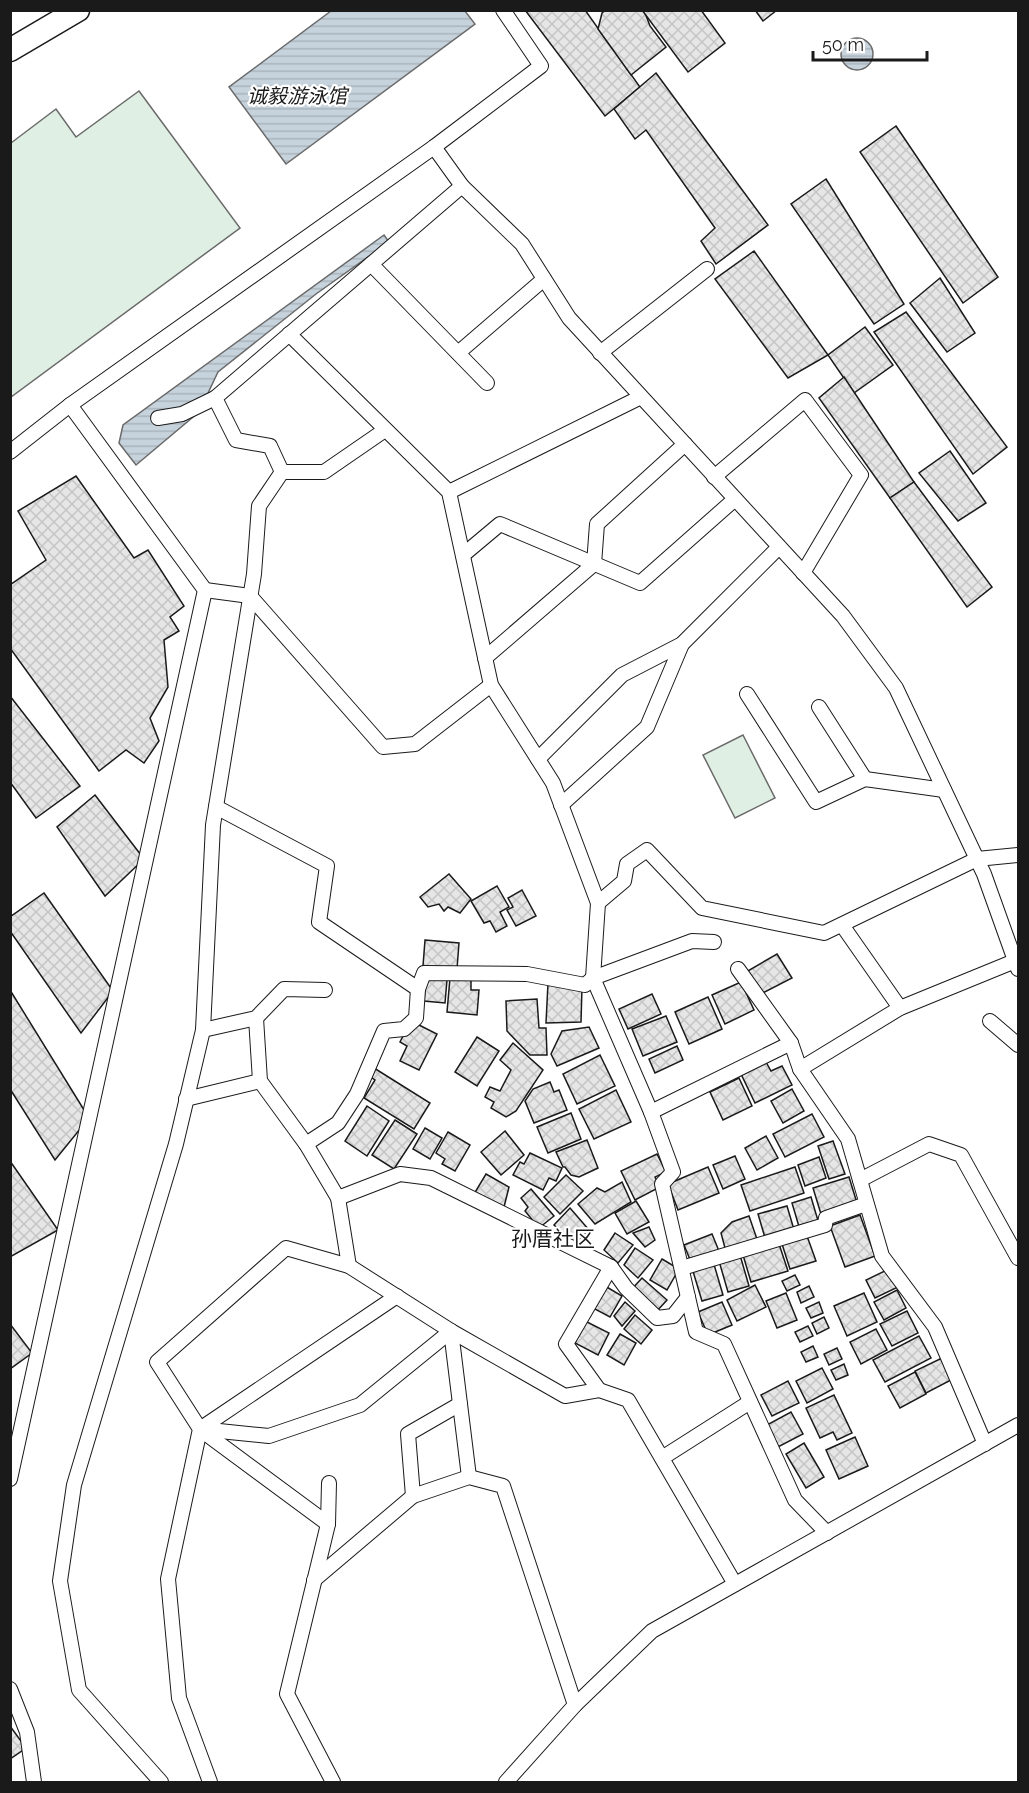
<svg xmlns="http://www.w3.org/2000/svg" width="1029" height="1793" viewBox="0 0 1029 1793" font-family="Raleway,'Noto Sans SC',sans-serif">
<style>
.green{fill:#e0efe3;stroke:#6a6a6a;stroke-width:1.5}
.water{fill:url(#water-rules);stroke:#6a6a6a;stroke-width:1.5}
.building{fill:url(#building-cross-hatch);stroke:#1a1a1a;stroke-width:1.5}
.lines{fill:none;stroke-linecap:round;stroke-linejoin:round}
.minor-casing{stroke:#1a1a1a;stroke-width:16}
.trunk-casing{stroke:#1a1a1a;stroke-width:25}
.minor{stroke:#fff;stroke-width:14}
.trunk{stroke:#fff;stroke-width:22}
.labels{text-anchor:middle;stroke-width:4.5;stroke-linejoin:round;paint-order:stroke}
.water-label{font-size:20px;font-style:italic;fill:#1a1a1a;stroke:#fff}
.quarter-label{font-size:21px;fill:#1a1a1a;stroke:#fff}
</style>
<defs>
<pattern id="water-rules" width="6" height="5" patternUnits="userSpaceOnUse" patternTransform="scale(1.5)"><rect width="6" height="5" fill="#c6d2dc"/><path d="M0 2.5h6" fill="none" stroke="#aab4bc"/></pattern>
<pattern id="building-cross-hatch" width="8" height="8" patternUnits="userSpaceOnUse" patternTransform="scale(1.5)"><rect width="8" height="8" fill="#e6e6e6"/><path d="M0 0l8 8M0 8l8-8" fill="none" stroke="#c5c5c5"/></pattern>
</defs>
<rect width="100%" height="100%" fill="#fff"/>
<g class="green">
<polygon points="139,91 240,228 11,397 11,143 56,109 76,137"/>
<polygon points="743,735 775,798 735,818 703,755"/>
</g>
<g class="water">
<polygon points="331,11 465,11 475,24 286,164 229,87"/>
<circle cx="857" cy="54" r="16"/>
<polygon points="384,235 389,242 316,294 218,372 199,412 136,465 119,443 123,425"/>
</g>
<g class="building">
<polygon points="525,10 585,10 640,87 605,116"/>
<polygon points="606,10 641,10 645,13 650,26 666,47 631,75 598,29 602,13"/>
<polygon points="642,10 701,10 725,43 688,72"/>
<polygon points="755,10 777,10 763,21"/>
<polygon points="656,73 768,225 716,264 701,241 715,228 646,130 635,139 614,109"/>
<polygon points="896,126 998,277 963,303 860,152"/>
<polygon points="826,179 904,304 874,324 791,204"/>
<polygon points="754,251 828,355 788,378 715,279"/>
<polygon points="940,278 975,333 947,352 910,303"/>
<polygon points="906,312 1007,447 973,474 874,332"/>
<polygon points="865,327 893,365 854,393 828,355"/>
<polygon points="844,377 914,482 890,498 819,398"/>
<polygon points="950,451 986,503 958,521 919,473"/>
<polygon points="76,476 134,558 148,550 184,606 170,617 179,631 164,640 168,687 150,718 159,741 144,763 126,750 99,771 10,648 10,585 46,560 18,511"/>
<polygon points="914,482 992,587 967,607 890,498"/>
<polygon points="10,696 80,786 36,818 10,782"/>
<polygon points="95,795 144,859 105,896 57,827"/>
<polygon points="449,874 471,899 460,913 448,907 444,911 439,904 428,907 420,897"/>
<polygon points="497,886 509,907 500,912 507,926 496,932 490,921 484,923 471,901"/>
<polygon points="522,890 536,916 516,926 507,910 513,907 508,898"/>
<polygon points="44,893 113,991 81,1033 10,931 10,917"/>
<polygon points="425,940 459,943 457,969 423,966"/>
<polygon points="777,954 792,978 759,995 746,972"/>
<polygon points="426,978 447,980 445,1003 424,1001"/>
<polygon points="450,978 471,979 471,990 479,990 477,1015 447,1012"/>
<polygon points="741,982 754,1010 725,1024 712,995"/>
<polygon points="548,983 582,987 581,1022 546,1023"/>
<polygon points="10,990 89,1118 55,1160 10,1089"/>
<polygon points="652,994 661,1014 628,1029 619,1009"/>
<polygon points="708,997 722,1029 689,1044 675,1012"/>
<polygon points="537,999 539,1028 546,1028 547,1055 530,1055 507,1031 506,1001"/>
<polygon points="666,1016 677,1042 643,1056 632,1029"/>
<polygon points="419,1025 437,1034 419,1070 400,1061 407,1046 400,1042 405,1032"/>
<polygon points="589,1027 599,1048 557,1066 551,1054 562,1031"/>
<polygon points="477,1037 499,1051 477,1086 455,1072"/>
<polygon points="513,1043 543,1070 516,1111 506,1117 491,1108 494,1102 485,1097 490,1087 500,1091 511,1070 500,1060"/>
<polygon points="677,1046 683,1060 655,1073 649,1059"/>
<polygon points="600,1055 615,1086 577,1104 563,1074"/>
<polygon points="766,1062 771,1071 782,1066 792,1085 755,1103 741,1074"/>
<polygon points="374,1068 430,1103 414,1129 364,1098 375,1080 369,1076"/>
<polygon points="739,1078 752,1106 723,1120 710,1092"/>
<polygon points="550,1082 554,1092 559,1090 567,1110 534,1123 525,1101 533,1089"/>
<polygon points="792,1089 804,1111 783,1123 771,1101"/>
<polygon points="616,1090 631,1122 594,1139 579,1109"/>
<polygon points="367,1106 389,1121 367,1156 345,1141"/>
<polygon points="571,1113 581,1139 548,1153 537,1127"/>
<polygon points="812,1114 824,1137 785,1157 773,1134"/>
<polygon points="395,1120 417,1134 394,1169 372,1155"/>
<polygon points="425,1128 442,1138 430,1159 413,1149"/>
<polygon points="505,1131 524,1155 501,1175 481,1152"/>
<polygon points="448,1132 470,1145 455,1171 442,1164 445,1159 436,1153"/>
<polygon points="766,1136 778,1158 757,1170 745,1148"/>
<polygon points="587,1140 598,1168 579,1177 571,1175 565,1167 563,1167 556,1152"/>
<polygon points="833,1141 845,1174 829,1179 818,1146"/>
<polygon points="530,1153 562,1168 556,1181 549,1178 543,1190 513,1175 520,1162 524,1164"/>
<polygon points="657,1154 666,1172 655,1177 660,1187 635,1200 621,1171"/>
<polygon points="735,1156 745,1179 723,1189 713,1165"/>
<polygon points="819,1157 826,1178 805,1186 798,1165"/>
<polygon points="10,1161 58,1230 10,1257"/>
<polygon points="708,1167 719,1193 678,1210 668,1184"/>
<polygon points="795,1167 804,1193 750,1211 741,1185"/>
<polygon points="486,1174 509,1187 503,1211 474,1194"/>
<polygon points="566,1175 583,1191 560,1214 544,1197"/>
<polygon points="849,1177 857,1203 821,1214 813,1188"/>
<polygon points="622,1182 631,1202 595,1224 578,1204 597,1188 605,1192"/>
<polygon points="531,1189 554,1216 539,1228 525,1211 528,1207 521,1198"/>
<polygon points="811,1197 819,1224 800,1230 792,1203"/>
<polygon points="636,1201 649,1222 627,1234 615,1213"/>
<polygon points="787,1206 795,1233 766,1241 758,1214"/>
<polygon points="570,1208 589,1230 574,1244 554,1225"/>
<polygon points="860,1215 875,1256 845,1267 830,1226"/>
<polygon points="749,1216 758,1242 738,1249 725,1248 721,1233 732,1222"/>
<polygon points="649,1227 655,1240 645,1247 633,1233"/>
<polygon points="615,1233 633,1245 618,1263 604,1250"/>
<polygon points="712,1234 719,1251 691,1262 684,1245"/>
<polygon points="807,1236 816,1261 790,1269 782,1244"/>
<polygon points="779,1244 788,1271 751,1282 743,1255"/>
<polygon points="635,1248 653,1260 638,1278 624,1265"/>
<polygon points="740,1255 749,1286 728,1292 719,1261"/>
<polygon points="662,1259 679,1269 667,1290 650,1280"/>
<polygon points="713,1261 723,1295 702,1301 692,1268"/>
<polygon points="889,1269 898,1287 875,1298 866,1280"/>
<polygon points="795,1275 800,1285 787,1291 782,1281"/>
<polygon points="642,1278 667,1300 656,1312 631,1290"/>
<polygon points="755,1285 766,1307 737,1321 727,1300"/>
<polygon points="605,1286 622,1296 610,1317 593,1308"/>
<polygon points="809,1286 814,1297 801,1303 797,1292"/>
<polygon points="897,1290 906,1308 884,1320 874,1302"/>
<polygon points="786,1293 797,1320 777,1328 766,1301"/>
<polygon points="864,1293 877,1322 847,1336 834,1306"/>
<polygon points="625,1302 635,1311 622,1326 614,1316"/>
<polygon points="722,1302 732,1325 708,1335 698,1312"/>
<polygon points="819,1302 823,1313 811,1318 806,1308"/>
<polygon points="907,1311 918,1333 892,1346 880,1324"/>
<polygon points="635,1315 652,1330 641,1344 624,1329"/>
<polygon points="824,1317 829,1328 817,1334 812,1323"/>
<polygon points="585,1321 609,1333 598,1355 575,1343"/>
<polygon points="10,1324 32,1353 10,1369"/>
<polygon points="808,1326 813,1336 800,1342 795,1332"/>
<polygon points="876,1329 887,1350 861,1364 850,1342"/>
<polygon points="620,1334 636,1343 624,1365 607,1355"/>
<polygon points="919,1336 931,1358 885,1382 873,1360"/>
<polygon points="813,1346 818,1357 806,1362 801,1352"/>
<polygon points="837,1348 842,1359 829,1365 824,1354"/>
<polygon points="942,1358 953,1379 926,1393 915,1371"/>
<polygon points="844,1364 848,1375 836,1380 831,1370"/>
<polygon points="822,1368 833,1389 807,1403 796,1381"/>
<polygon points="915,1372 926,1394 900,1408 888,1386"/>
<polygon points="788,1381 799,1403 772,1416 761,1395"/>
<polygon points="834,1395 852,1433 837,1440 833,1432 820,1438 806,1408"/>
<polygon points="791,1412 803,1434 776,1448 765,1426"/>
<polygon points="855,1437 868,1466 839,1479 826,1450"/>
<polygon points="804,1443 824,1477 806,1488 786,1454"/>
<polygon points="10,1726 26,1748 10,1759"/>
</g>
<g class="lines">
<defs>
<g id="minor">
<polyline points="434,147 462,186 522,244 569,318 843,616 896,688 984,874 1018,969"/>
<polyline points="371,264 487,383"/>
<polyline points="289,334 449,492 491,685 553,783 598,903 593,978 651,1112 673,1172 662,1184 696,1332 724,1344 795,1500 827,1533"/>
<polyline points="458,353 544,279"/>
<polyline points="600,353 707,269"/>
<polyline points="158,418 182,414 215,398"/>
<polyline points="10,452 70,405 434,147 541,66 503,10"/>
<polyline points="282,472 324,472 385,430"/>
<polyline points="714,477 805,400 861,475 803,573"/>
<polyline points="449,492 641,397"/>
<polyline points="463,555 500,524 640,583 735,499"/>
<polyline points="205,590 250,596 383,747 415,744 491,685"/>
<polyline points="485,658 594,564 597,524 685,444"/>
<polyline points="747,694 816,802 865,779 944,790"/>
<polyline points="819,707 865,779"/>
<polyline points="538,759 622,675 682,644 779,547"/>
<polyline points="561,805 647,727 682,644"/>
<polyline points="216,807 327,866 319,922 418,989"/>
<polyline points="598,903 624,881 627,864 647,850 702,908 824,933 977,859 1018,855"/>
<polyline points="842,925 900,1008"/>
<polyline points="738,969 791,1043 800,1069 848,1139 882,1256 935,1327 985,1444"/>
<polyline points="256,1018 260,1081 306,1144 338,1198 349,1266"/>
<polyline points="990,1021 1018,1045"/>
<polyline points="203,1030 256,1018 284,989 325,990"/>
<polyline points="800,1069 900,1008 1015,961"/>
<polyline points="186,1099 260,1081"/>
<polyline points="651,1112 791,1043"/>
<polyline points="306,1144 338,1123 357,1094 384,1031 404,1029 416,1018 418,989 424,973 527,974 585,985 593,978 692,941 714,942"/>
<polyline points="860,1180 929,1144 961,1155 1018,1258"/>
<polyline points="338,1198 400,1174 431,1178 611,1267 626,1288 657,1318 673,1316 688,1297"/>
<polyline points="682,1268 825,1225 826,1218 866,1204"/>
<polyline points="451,1331 469,1477"/>
<polyline points="599,1390 566,1344 611,1267"/>
<polyline points="200,1429 269,1436 360,1405 451,1331"/>
<polyline points="200,1429 397,1296"/>
<polyline points="201,1430 328,1524"/>
<polyline points="662,1458 750,1402"/>
<polyline points="10,1479 205,590 70,405"/>
<polyline points="329,1483 328,1524 287,1694 333,1782"/>
<polyline points="413,1496 408,1434 460,1404"/>
<polyline points="314,1580 413,1496 469,1477 503,1486 575,1705"/>
<polyline points="10,1689 27,1732 34,1782"/>
<polyline points="161,1782 79,1690 60,1581 74,1485 176,1144 203,1030 213,825 254,574 259,506 282,472 270,446 236,440 215,398 462,186"/>
<polyline points="210,1782 179,1698 168,1579 200,1429 157,1362 286,1248 349,1266 451,1331 565,1396 599,1390 628,1400 735,1584"/>
<polyline points="506,1782 575,1705 652,1631 1018,1425"/>
</g>
<polyline id="trunk" points="10,50 78,10"/>
</defs>
<use href="#minor" class="minor-casing"/>
<use href="#trunk" class="trunk-casing"/>
<use href="#minor" class="minor"/>
<use href="#trunk" class="trunk"/>
</g>
<g class="labels">
<g class="water-label">
<text x="297" y="103">诚毅游泳馆</text>
</g>
<g class="quarter-label">
<text x="553" y="1246">孙厝社区</text>
</g>
</g>
<rect width="1029" height="1793" fill="none" stroke="#1a1a1a" stroke-width="24"/>
<path d="M813 51v9h114v-9" fill="none" stroke="#1a1a1a" stroke-width="3"/>
<text x="822" y="51" font-size="18" fill="#1a1a1a" stroke="#ffffff" stroke-width="4.5" paint-order="stroke">50 m</text>
</svg>
